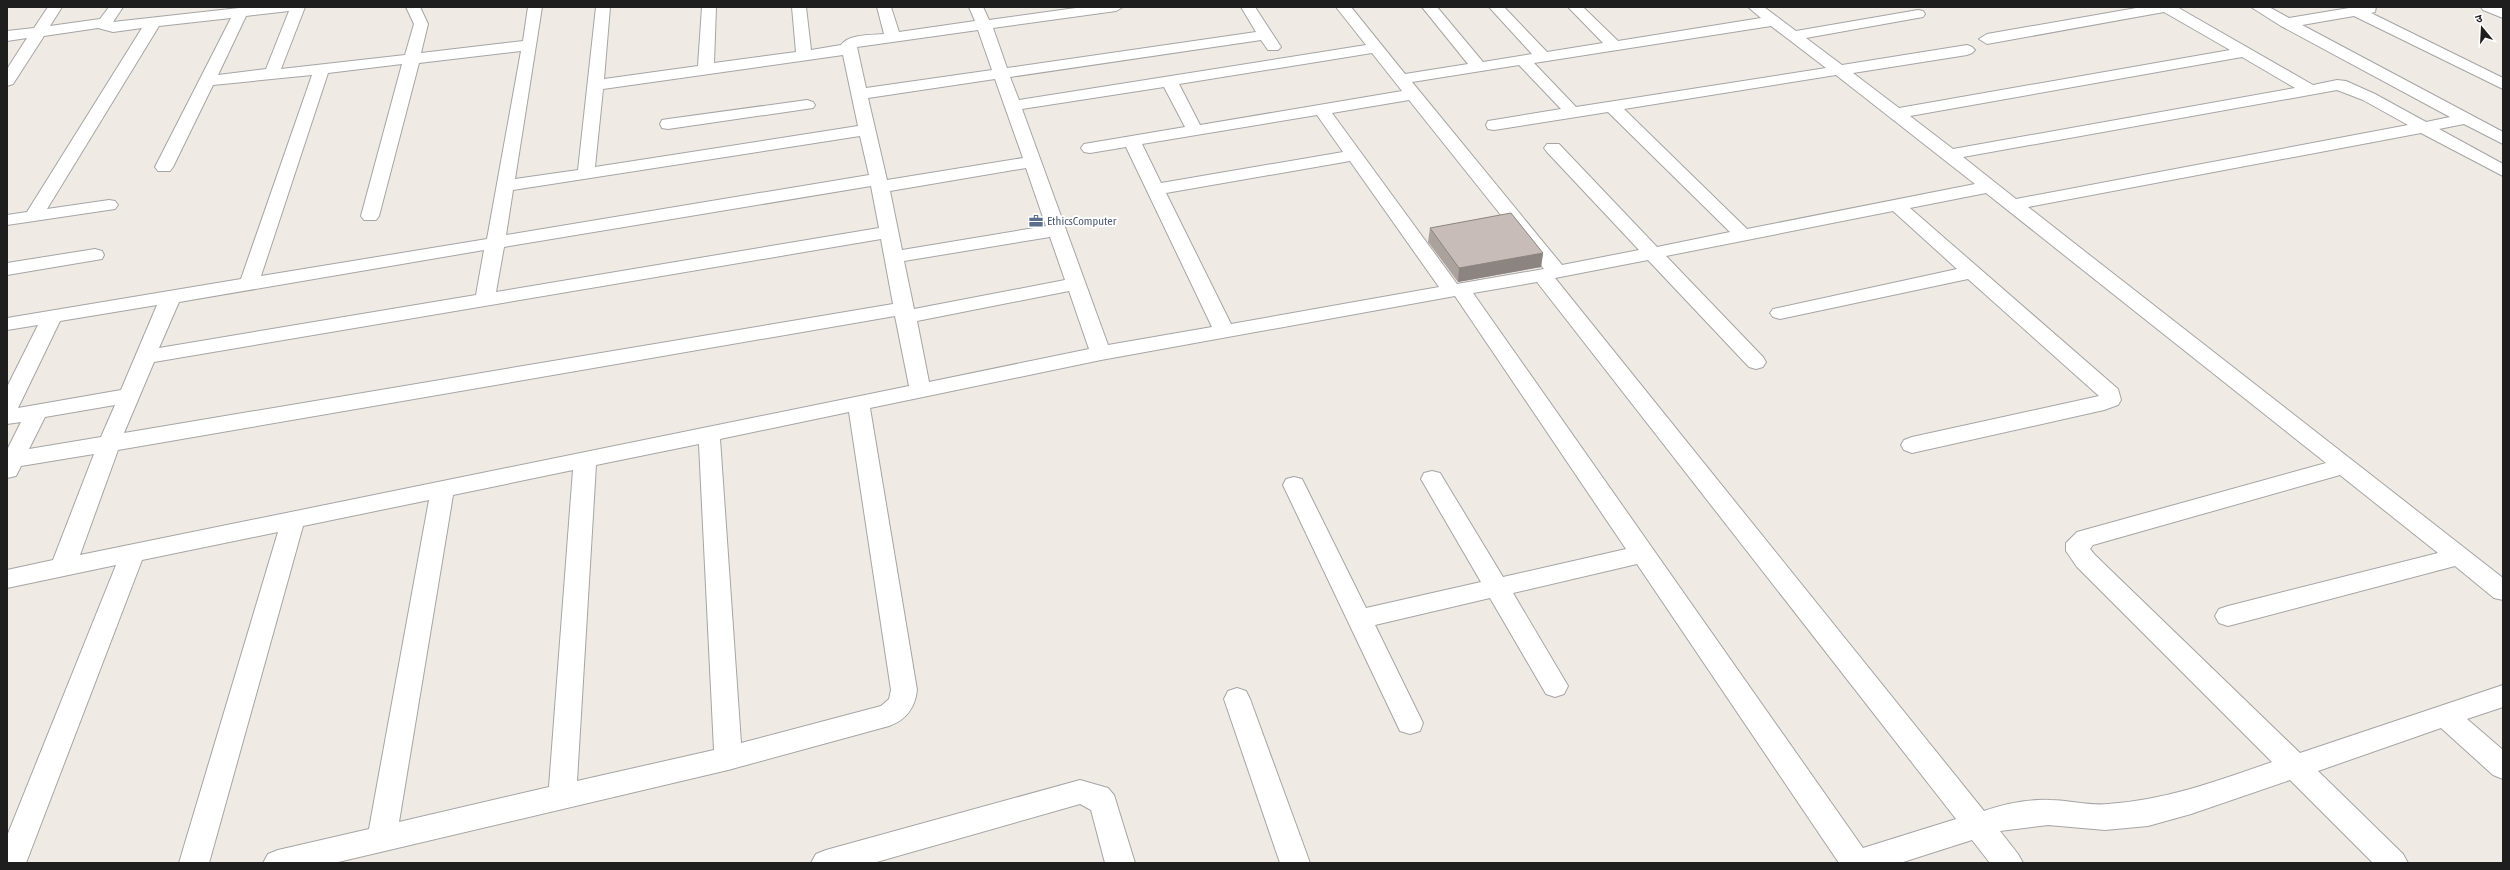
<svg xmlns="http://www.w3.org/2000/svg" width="2510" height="870" viewBox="0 0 2510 870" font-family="'Asap Condensed','Noto Sans Devanagari',sans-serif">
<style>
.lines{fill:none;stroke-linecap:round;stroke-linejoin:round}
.minor-casing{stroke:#a5a5a5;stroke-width:2}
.minor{fill:#fff;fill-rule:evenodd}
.wall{fill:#aba29d}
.shaded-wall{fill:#8b8480}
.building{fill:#c7bcb7;stroke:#8b8480}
.labels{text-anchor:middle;stroke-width:4;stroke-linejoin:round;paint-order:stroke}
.service-label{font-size:12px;fill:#4e5e75;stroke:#fff;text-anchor:start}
</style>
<rect width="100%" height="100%" fill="#f0eae4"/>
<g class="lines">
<defs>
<g id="minor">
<path d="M48,7H62L50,26L100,19L109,7H123L113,22L248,7H305L281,69L405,55L414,24L406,7H420L428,24L421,53L523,41L528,7H542L515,179L578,170L596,7H610L604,79L698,66L702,7H716L714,63L796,52L792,7H806L811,50L841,45C848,34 873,35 884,34L877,7H891L899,32L975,21L969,7H983L989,20L1083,7H1123L1116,11L993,28L1007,68L1256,32L1241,7H1255L1281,47L1278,50H1268L1261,40L1010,77L1019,100L1366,45L1336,7H1351L1405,74L1468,64L1422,7H1437L1483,62L1532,54L1489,7H1504L1547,52L1603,43L1568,7H1583L1618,41L1761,18L1748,7H1764L1796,31L1918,10L1923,11L1925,14L1923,17L1806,38L1842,65L1967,45L1972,47L1975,50L1972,53L1967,55L1853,73L1899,108L2230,50L2164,12L1987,44L1979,39L1987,34L2142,7H2177L2313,85L2337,80L2346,81L2375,94L2426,122L2450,117L2281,26L2251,7H2269L2289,18L2355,7H2376L2375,12L2371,13L2503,78V89L2354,16L2302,25L2503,132V144L2464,124L2439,129L2503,164V176L2421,133L2028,207L2503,578V600L2494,598L2455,566L2228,626L2219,623L2215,616L2219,609L2228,606L2438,553L2340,475L2093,545L2090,549L2095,555L2300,753L2503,685V707L2467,719L2503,750V779L2493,775L2441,728L2318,771L2403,854L2408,863H2373L2290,780L2191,814L2148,826L2105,830L2048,825L2000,831L2018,854L2023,863H1990L1972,840L1900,863H1839L1637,564L1513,593L1568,686L1564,694L1555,697L1546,694L1490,598L1375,625L1423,723L1420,731L1410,734L1400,731L1283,485L1286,479L1294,477L1302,479L1366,608L1481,582L1421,479L1424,473L1432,471L1440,473L1503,577L1626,549L1455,296L1101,360L870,408L917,690C915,708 906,720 889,726L728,770L334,863H263L268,854L278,850L369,829L429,500L303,526L209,863H179L278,532L142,560L26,863H7V836L116,565L7,588V570L53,560L94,454L21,466L16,476L7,478V450L21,422L7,424V387L38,325L7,330V318L241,279L312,75L213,85L173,167L170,171H158L155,167L231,18L159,26L47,209L109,200L115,201L118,205L115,209L7,225V215L27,212L142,28L113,32L98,28L44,36L13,84L7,86V69L27,38L7,41V31L34,28ZM289,11L266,69L218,75L246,16ZM1771,26L1826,68L1576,107L1534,63ZM978,30L992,70L866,88L857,47ZM521,51L487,239L261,276L328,73L402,64L361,216L364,220H376L379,216L419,63ZM1372,53L1402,91L1200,125L1179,84ZM843,55L858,126L595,167L603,89ZM2242,57L2295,88L1953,149L1910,116ZM1519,65L1561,109L1488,121L1486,125L1488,129L1494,130L1608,112L1730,232L1657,247L1559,144H1547L1544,148L1547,152L1639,250L1562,265L1412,82ZM1836,75L1975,184L1747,229L1624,109ZM995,79L1023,158L887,180L868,98ZM1164,87L1185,127L1090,143L1084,144L1081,148L1084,152L1090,153L1126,147L1212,327L1108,345L1022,109ZM2337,90L2363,100L2408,125L2016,199L1963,157ZM1409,100L1544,269L1457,284L1332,113ZM1317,115L1343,152L1161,183L1142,144ZM860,136L869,175L506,235L513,190ZM1350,161L1439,287L1231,324L1166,193ZM1026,168L1046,226L902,250L890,191ZM871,186L879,228L496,292L504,247ZM1986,193L2326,463L2077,532L2066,543V551L2077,567L2272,762C2218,781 2165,800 2108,804C2089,806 2069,800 2050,800C2029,799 2004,804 1984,811L1555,278L1648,260L1749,367L1756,369L1763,367L1766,362L1763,357L1666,256L1893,211L1957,269L1773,309L1770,313L1773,317L1780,319L1968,279L2099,396L1912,437L1904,440L1901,445L1904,450L1912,453L2104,410L2118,405L2121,400L2118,389L1910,208ZM1050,237L1065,280L914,309L904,261ZM881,239L893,304L124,433L154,362ZM484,250L476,295L159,348L179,302ZM1537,282L1956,819L1863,848L1473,293ZM1069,291L1089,349L929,382L917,321ZM157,305L121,390L18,408L60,321ZM895,316L909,386L80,555L118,450ZM115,405L101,437L29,449L45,417ZM849,412L891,690L889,699L881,706L741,743L720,439ZM699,444L714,750L577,781L596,465ZM573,470L549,787L399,822L453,495Z"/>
<polygon points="2481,7 2503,8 2503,18 2483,10"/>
<polygon points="807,100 813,102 815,105 813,108 668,129 662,128 660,124 662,120 668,119"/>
<polygon points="95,249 102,251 104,255 102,259 7,275 7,263"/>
<polygon points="1237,688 1246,691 1250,699 1310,863 1280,863 1224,699 1228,691"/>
<polygon points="1080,780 1108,788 1114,795 1135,863 1105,863 1091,810 1080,804 873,863 811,863 816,854 826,850"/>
</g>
</defs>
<use href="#minor" class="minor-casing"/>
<use href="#minor" class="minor"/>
</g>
<polygon class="wall" points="1430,228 1543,253 1541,267 1458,282 1428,242"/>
<polygon class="shaded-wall" points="1543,253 1541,267 1458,282 1459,268"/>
<polygon class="building" points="1511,213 1543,253 1459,268 1430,228"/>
<defs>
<symbol id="office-bare" viewBox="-9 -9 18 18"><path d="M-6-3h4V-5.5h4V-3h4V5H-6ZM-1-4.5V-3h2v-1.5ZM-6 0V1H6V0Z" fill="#5c6f8a" stroke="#fff" stroke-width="2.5" paint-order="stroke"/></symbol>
</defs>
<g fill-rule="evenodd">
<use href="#office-bare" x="1026" y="211" width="20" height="20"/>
</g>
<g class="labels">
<g class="service-label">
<text x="1047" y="225">EthicsComputer</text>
</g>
</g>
<rect width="2510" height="870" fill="none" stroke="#1e1e1e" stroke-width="16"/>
<g transform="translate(2482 28) rotate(342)" stroke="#ffffff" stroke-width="3" paint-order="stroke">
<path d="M0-3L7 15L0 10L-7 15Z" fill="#1e1e1e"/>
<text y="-6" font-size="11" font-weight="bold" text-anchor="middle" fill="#1e1e1e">उ</text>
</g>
</svg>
